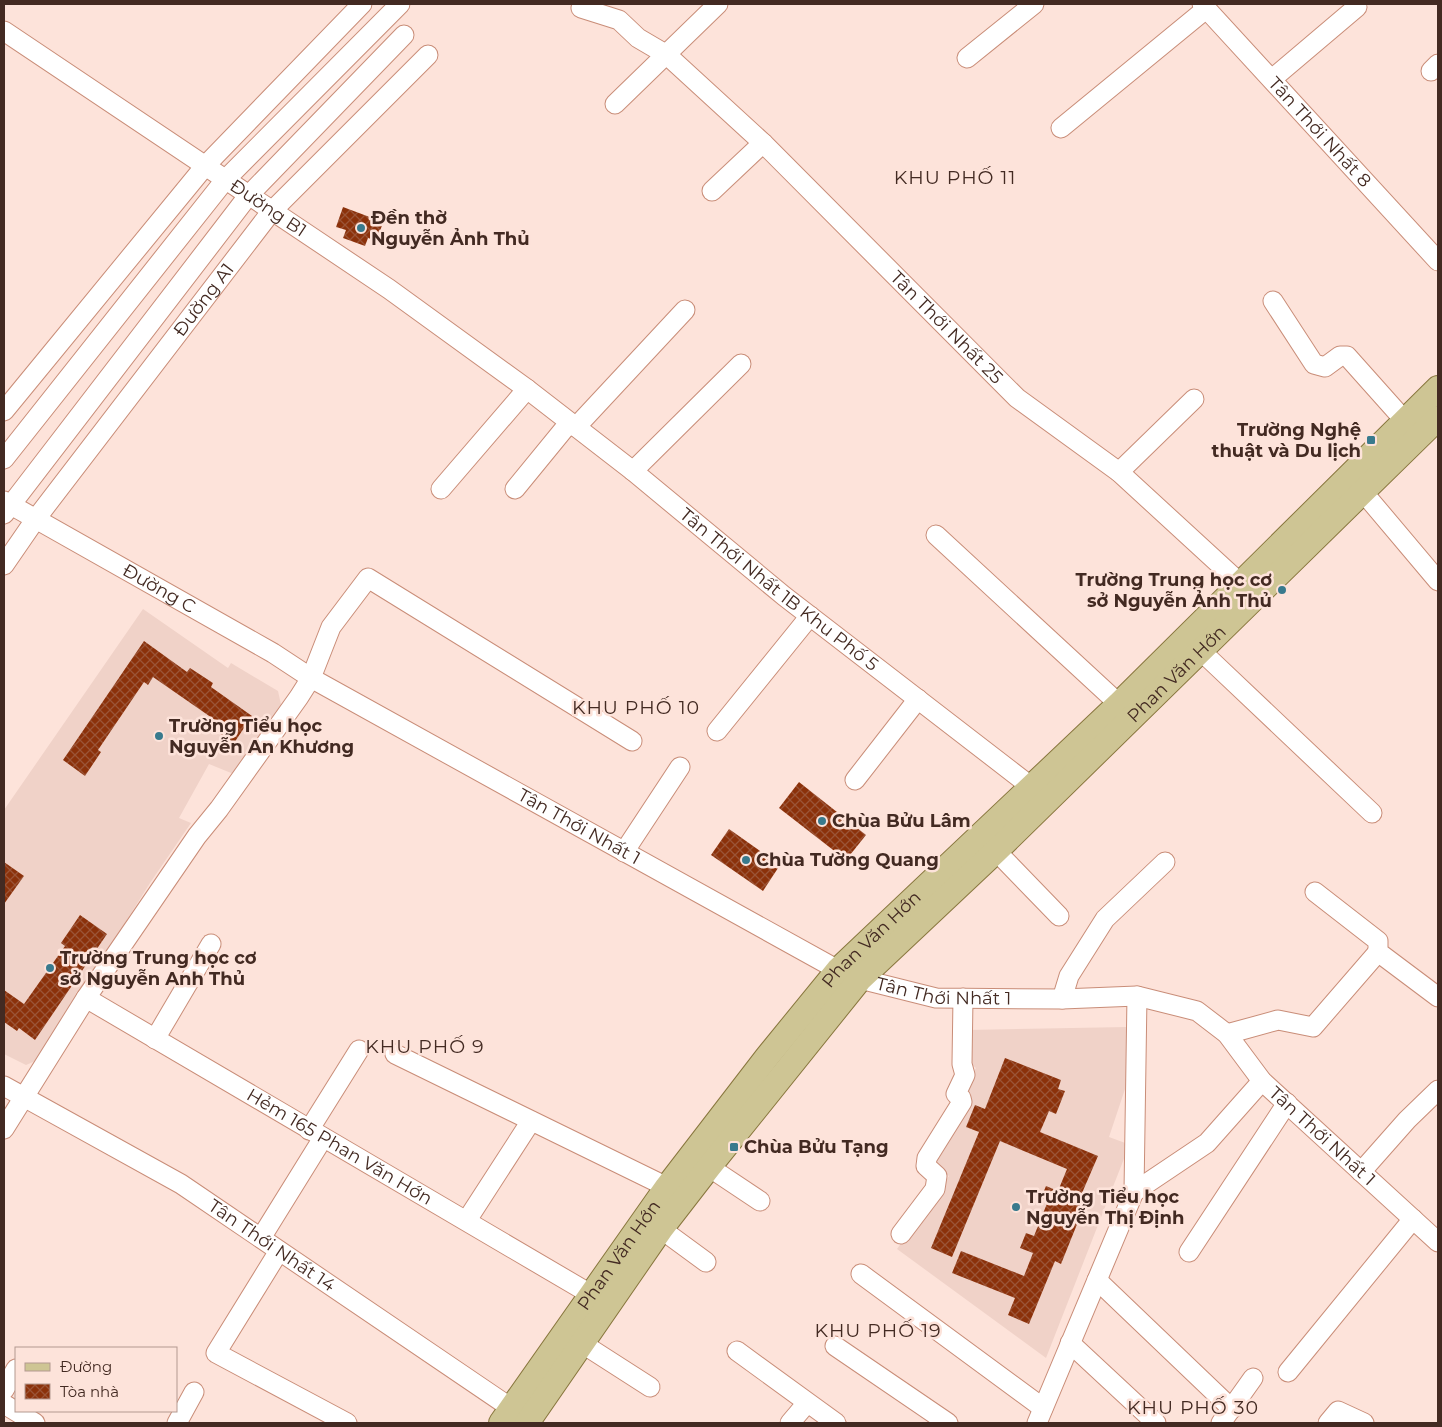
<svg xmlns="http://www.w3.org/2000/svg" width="1442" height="1427" viewBox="0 0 1442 1427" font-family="Montserrat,sans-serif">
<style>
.built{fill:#f0d2c8}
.building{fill:url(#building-cross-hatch)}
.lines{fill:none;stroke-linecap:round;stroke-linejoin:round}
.minor-casing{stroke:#c98d78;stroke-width:21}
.major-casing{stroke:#88763d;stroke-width:26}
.minor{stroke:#fff;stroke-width:19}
.major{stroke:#cec594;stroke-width:24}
.poi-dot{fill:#397a8d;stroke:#fde3da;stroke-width:2}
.labels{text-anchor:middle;stroke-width:5;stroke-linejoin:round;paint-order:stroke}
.street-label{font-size:18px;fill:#432a22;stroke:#fde3da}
.poi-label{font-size:18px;font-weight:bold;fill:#432a22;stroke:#fde3da;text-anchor:start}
.neighbourhood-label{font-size:19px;letter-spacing:1px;fill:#432a22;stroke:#fde3da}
</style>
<defs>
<pattern id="building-cross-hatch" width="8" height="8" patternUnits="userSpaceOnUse" patternTransform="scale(1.25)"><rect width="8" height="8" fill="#8b310a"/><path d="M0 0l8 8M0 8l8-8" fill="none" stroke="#9a5437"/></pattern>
</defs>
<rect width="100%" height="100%" fill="#fde3da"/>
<g class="built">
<polygon points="143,609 228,668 231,663 278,691 282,709 236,775 209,764 179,818 191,823 150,883 40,1059 26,1065 4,1054 4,810"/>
<polygon points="1127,1027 1127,1083 1109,1137 1128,1144 1127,1151 1046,1358 897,1249 949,1176 931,1162 971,1096 962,1091 976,1068 967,1061 968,1030"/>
</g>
<g class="building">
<polygon points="343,207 383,222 377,241 368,238 365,246 343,238 346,230 336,227"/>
<polygon points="144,641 187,672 190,668 213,683 211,687 252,716 234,743 210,727 215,720 153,677 148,685 144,682 98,750 101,752 85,776 63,760"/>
<polygon points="799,782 866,835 846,860 779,808"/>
<polygon points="729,829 780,865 763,891 711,855"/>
<polygon points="4,862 24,876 4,904"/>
<polygon points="80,915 107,934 35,1040 19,1028 17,1031 4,1022 4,990 24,1004 65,946 61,943"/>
<polygon points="1005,1058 1061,1080 1058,1089 1065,1091 1056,1114 1049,1111 1040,1132 1098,1156 1079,1200 1086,1202 1061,1264 1055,1261 1029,1324 1008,1315 1015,1298 952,1273 961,1251 1024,1276 1033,1253 1020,1248 1026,1233 1034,1236 1048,1201 1041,1198 1046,1186 1058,1191 1067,1169 1000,1141 952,1257 931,1248 979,1132 966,1127 975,1105 985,1109"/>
</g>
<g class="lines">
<defs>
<g id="minor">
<path id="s1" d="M1202,4L1438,261"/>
<path id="s2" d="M581,8L619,20L638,38L667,55L763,143L1017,398L1119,472L1241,584"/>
<path id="s3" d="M4,31L389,289L527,389L633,471L784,596L1033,788"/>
<polyline points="967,58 1034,4"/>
<polyline points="1431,71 1438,64"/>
<polyline points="1272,79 1357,7"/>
<polyline points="615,104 718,4"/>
<polyline points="1061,128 1206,9"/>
<polyline points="712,191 763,143"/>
<polyline points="1273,301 1314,364 1325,367 1340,356 1347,356 1405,421"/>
<polyline points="4,411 205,166 362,4"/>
<polyline points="576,427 685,310"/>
<polyline points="4,459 225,180 400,4"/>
<polyline points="633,471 741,364"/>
<polyline points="1119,472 1194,399"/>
<polyline points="441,489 527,389"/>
<polyline points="515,489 569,423"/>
<polyline points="1363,492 1438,581"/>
<path id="s4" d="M4,501L273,653L311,678L838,970L860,979L936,998L1062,999L1137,996L1197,1011L1227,1034L1262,1081L1438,1242"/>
<polyline points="4,514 248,196 404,35"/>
<polyline points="936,535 1119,704"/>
<path id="s5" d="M4,565L35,520L271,212L428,55"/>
<polyline points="1201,651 1372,813"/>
<polyline points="717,731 810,616"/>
<polyline points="855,780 918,699"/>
<polyline points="996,851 1059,916"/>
<polyline points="624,852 680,767"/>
<polyline points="1315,892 1378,941 1378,952 1438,997"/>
<path id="s6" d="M86,998L592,1295"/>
<polyline points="1062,999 1069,976 1105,919 1165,862"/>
<polyline points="1227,1034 1278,1020 1313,1027 1378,952"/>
<polyline points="155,1039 211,944"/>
<polyline points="395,1054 667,1187"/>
<path id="s7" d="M4,1086L181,1184L511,1408"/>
<polyline points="4,1129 86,998 197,836 219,809 299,697 311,678 331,627 368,578 632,741"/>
<polyline points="309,1130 359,1050"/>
<polyline points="709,1167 760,1201"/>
<polyline points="1361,1172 1407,1120 1438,1090"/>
<polyline points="1134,1192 1207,1143 1262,1081"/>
<polyline points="467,1220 531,1121"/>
<polyline points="661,1229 706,1262"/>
<polyline points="901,1234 935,1189 937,1176 926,1166 927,1158 962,1102 961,1098 956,1094 965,1075 962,1064 963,998"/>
<polyline points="261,1238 323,1138"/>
<polyline points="279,1251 216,1353 347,1423"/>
<polyline points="1189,1252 1287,1103"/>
<polyline points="861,1274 1043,1408"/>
<polyline points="1097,1280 1232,1409"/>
<polyline points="1070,1343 1156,1423"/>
<polyline points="583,1344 650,1387"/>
<polyline points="835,1346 948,1423"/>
<polyline points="737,1351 836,1423"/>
<polyline points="1288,1372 1413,1219"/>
<polyline points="4,1390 16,1369"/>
<polyline points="4,1404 35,1423"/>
<polyline points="177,1423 194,1392"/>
<polyline points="790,1423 807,1403"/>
<polyline points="1037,1423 1134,1192 1137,996"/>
<polyline points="1221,1423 1253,1378"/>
<polyline points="1328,1423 1338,1411 1364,1423"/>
</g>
<g id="major">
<path id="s8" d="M501,1423L667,1187L767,1057L838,970L1119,704L1438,388"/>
<path id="s9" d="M527,1423L661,1229L709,1167L860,979L996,851L1438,418"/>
</g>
</defs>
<use href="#minor" class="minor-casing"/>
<use href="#major" class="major-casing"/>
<use href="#minor" class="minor"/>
<use href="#major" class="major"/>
</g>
<g class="poi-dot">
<circle cx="361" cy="228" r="5"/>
<rect x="1366" y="435" width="10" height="10" rx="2.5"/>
<circle cx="1282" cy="590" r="5"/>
<circle cx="159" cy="736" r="5"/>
<circle cx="822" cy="821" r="5"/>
<circle cx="746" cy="860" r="5"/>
<circle cx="50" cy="968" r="5"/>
<rect x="729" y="1142" width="10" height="10" rx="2.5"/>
<circle cx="1016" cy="1207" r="5"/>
</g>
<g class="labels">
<g class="street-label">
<text dy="6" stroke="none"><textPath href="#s1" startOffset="174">Tân Thới Nhất 8</textPath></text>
<text dy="6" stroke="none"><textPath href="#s3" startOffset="318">Đường B1</textPath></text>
<text dy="6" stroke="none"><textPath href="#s5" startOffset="332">Đường A1</textPath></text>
<text dy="6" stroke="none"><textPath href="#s2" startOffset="490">Tân Thới Nhất 25</textPath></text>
<text dy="6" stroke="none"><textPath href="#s4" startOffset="178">Đường C</textPath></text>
<text dy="6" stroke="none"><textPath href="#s3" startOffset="956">Tân Thới Nhất 1B Khu Phố 5</textPath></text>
<text dy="6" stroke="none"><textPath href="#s9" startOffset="995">Phan Văn Hớn</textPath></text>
<text dy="6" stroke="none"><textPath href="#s4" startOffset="661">Tân Thới Nhất 1</textPath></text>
<text dy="6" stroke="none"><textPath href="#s8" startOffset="610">Phan Văn Hớn</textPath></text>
<text dy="6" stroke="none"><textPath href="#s4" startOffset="1066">Tân Thới Nhất 1</textPath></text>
<text dy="6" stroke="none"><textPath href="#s4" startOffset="1500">Tân Thới Nhất 1</textPath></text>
<text dy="6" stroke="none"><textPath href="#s6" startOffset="294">Hẻm 165 Phan Văn Hớn</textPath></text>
<text dy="6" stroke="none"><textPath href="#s7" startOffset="312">Tân Thới Nhất 14</textPath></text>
<text dy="6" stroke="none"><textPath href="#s8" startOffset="205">Phan Văn Hớn</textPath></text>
</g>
<g class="poi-label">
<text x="371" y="224">Đền thờ<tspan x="371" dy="21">Nguyễn Ảnh Thủ</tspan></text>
<text x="1361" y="436" text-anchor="end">Trường Nghệ<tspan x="1361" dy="21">thuật và Du lịch</tspan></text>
<text x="1272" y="586" text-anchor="end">Trường Trung học cơ<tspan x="1272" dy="21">sở Nguyễn Ảnh Thủ</tspan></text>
<text x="169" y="732">Trường Tiểu học<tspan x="169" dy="21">Nguyễn An Khương</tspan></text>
<text x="832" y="827">Chùa Bửu Lâm</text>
<text x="756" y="866">Chùa Tường Quang</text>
<text x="60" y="964">Trường Trung học cơ<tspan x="60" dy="21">sở Nguyễn Anh Thủ</tspan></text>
<text x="744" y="1153">Chùa Bửu Tạng</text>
<text x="1026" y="1203">Trường Tiểu học<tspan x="1026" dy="21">Nguyễn Thị Định</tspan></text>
</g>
<g class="neighbourhood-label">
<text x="955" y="184">KHU PHỐ 11</text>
<text x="636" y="714">KHU PHỐ 10</text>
<text x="425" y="1053">KHU PHỐ 9</text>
<text x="878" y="1337">KHU PHỐ 19</text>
<text x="1193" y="1414">KHU PHỐ 30</text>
</g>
</g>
<rect width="1442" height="1427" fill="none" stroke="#432a22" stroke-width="10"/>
<rect x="15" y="1347" width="162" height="65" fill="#fde3da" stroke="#b39990"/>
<rect x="25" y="1363" width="25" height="8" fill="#cec594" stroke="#b39990"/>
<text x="60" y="1372" font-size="15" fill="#432a22">Đường</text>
<rect x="25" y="1384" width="25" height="15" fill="url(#building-cross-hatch)" stroke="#b39990"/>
<text x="60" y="1397" font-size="15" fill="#432a22">Tòa nhà</text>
</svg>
